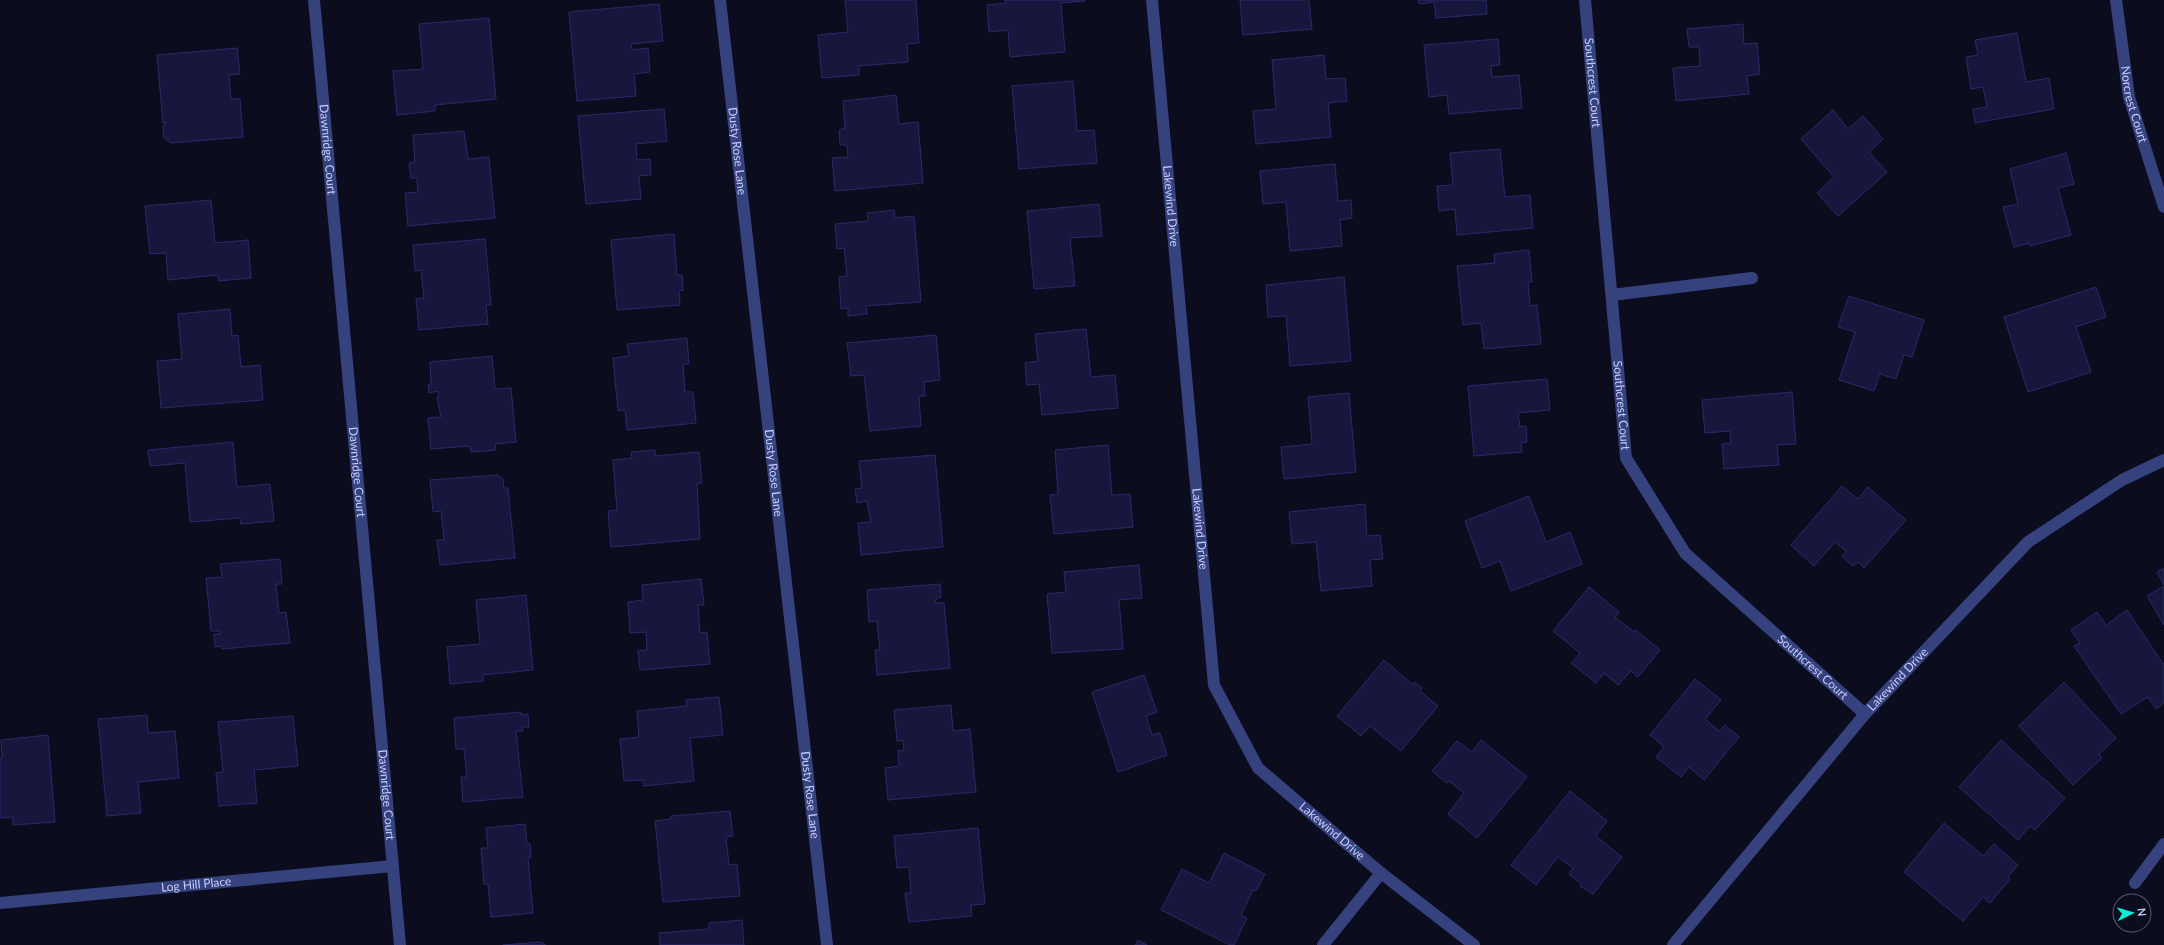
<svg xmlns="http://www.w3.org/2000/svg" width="2164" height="945" viewBox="0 0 2164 945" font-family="Lato,sans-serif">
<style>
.building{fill:#17173e;stroke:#292a6a}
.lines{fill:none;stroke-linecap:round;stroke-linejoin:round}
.minor{stroke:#35427d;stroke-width:12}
.labels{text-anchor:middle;stroke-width:3.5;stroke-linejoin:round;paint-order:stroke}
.street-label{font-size:12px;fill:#c7cdff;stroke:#0b0c1d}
</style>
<rect width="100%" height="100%" fill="#0b0c1d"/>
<g class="building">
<polygon points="845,0 916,0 919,43 907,44 908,62 859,66 859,75 822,78 818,35 848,32"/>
<polygon points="1005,0 1085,0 1085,1 1061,3 1065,52 1010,57 1008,30 989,32 987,5 1006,3"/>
<polygon points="1240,0 1309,0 1312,29 1243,35"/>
<polygon points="1418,0 1486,0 1487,14 1436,18 1434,2 1419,4"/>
<polygon points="659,4 663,41 631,44 632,50 648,48 650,72 634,74 636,96 577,101 569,12"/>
<polygon points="489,18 496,99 435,105 435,111 397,115 393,71 423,69 419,24"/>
<polygon points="1743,24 1744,44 1757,43 1760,74 1747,76 1749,94 1676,101 1673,68 1700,66 1699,47 1689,47 1687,29"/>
<polygon points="2017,33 2026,82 2049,78 2054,109 1975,123 1973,109 1987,107 1983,87 1971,89 1966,57 1978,55 1975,40"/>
<polygon points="1498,39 1500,65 1491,66 1492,77 1519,75 1522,108 1449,114 1447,95 1429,97 1424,45"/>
<polygon points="237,48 240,74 229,75 231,99 240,99 243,137 171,143 164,138 163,126 167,122 163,123 157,55"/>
<polygon points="1324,55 1326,79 1345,78 1347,101 1328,103 1331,137 1256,144 1253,111 1276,109 1272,60"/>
<polygon points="1073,81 1077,131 1094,130 1097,163 1019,169 1012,86"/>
<polygon points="896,95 899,124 918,122 923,183 835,191 832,158 848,157 847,145 840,145 839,130 845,128 843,101"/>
<polygon points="664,109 667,141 636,144 637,160 650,159 651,175 639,176 641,199 586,204 578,116"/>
<polygon points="1833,110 1848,129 1863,116 1883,139 1869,152 1887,172 1838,216 1817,193 1834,177 1801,139"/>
<polygon points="464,131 468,159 489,157 495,218 408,226 405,193 418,192 417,178 411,178 409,163 415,162 413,135"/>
<polygon points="1500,149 1505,197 1530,195 1533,228 1457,235 1455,209 1439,211 1437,186 1453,185 1450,153"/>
<polygon points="2066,153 2074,184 2058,188 2071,235 2030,246 2029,243 2014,247 2003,207 2018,204 2010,169"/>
<polygon points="1335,164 1338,201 1351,200 1352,218 1340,220 1342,246 1290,251 1286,202 1263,204 1260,171"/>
<polygon points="211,200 215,243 248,240 251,278 219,281 218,275 168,280 166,253 150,254 145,206"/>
<polygon points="1099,204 1102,236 1070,238 1075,286 1034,289 1027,211"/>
<polygon points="894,210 895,218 914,216 921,302 866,306 867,314 848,316 848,308 841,309 839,277 847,276 844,248 837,249 835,224 868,221 867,213"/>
<polygon points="674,234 677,275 682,275 683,290 679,291 680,305 617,310 611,240"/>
<polygon points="485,239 491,305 486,305 488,324 419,330 416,299 424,298 421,270 415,271 413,245"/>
<polygon points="1529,250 1532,282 1528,282 1530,306 1537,305 1541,344 1484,349 1481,323 1463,325 1457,266 1495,263 1494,254"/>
<polygon points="1344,277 1351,361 1290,366 1286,316 1268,317 1266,285"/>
<polygon points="2096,287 2106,317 2076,327 2091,372 2028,392 2004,317"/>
<polygon points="1849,296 1924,320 1912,357 1904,355 1896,379 1880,374 1874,391 1839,380 1855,332 1838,327"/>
<polygon points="230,309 232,336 238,335 241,367 260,365 263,400 161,408 157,361 182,359 178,314"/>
<polygon points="1086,329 1091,377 1115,375 1118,408 1042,415 1039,384 1027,385 1025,363 1038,361 1035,334"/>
<polygon points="936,335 940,380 924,382 925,396 919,396 921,426 870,431 864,375 851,376 847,343"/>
<polygon points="687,338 689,364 683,364 685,392 693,392 696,423 627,430 625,410 618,411 613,358 629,356 627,344"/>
<polygon points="492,356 495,389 511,388 516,442 495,444 496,450 471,452 470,446 431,449 428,418 441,417 437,397 439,396 438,391 429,393 428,385 431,384 430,362"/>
<polygon points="1547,379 1550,410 1518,413 1520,427 1526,426 1527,442 1521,443 1522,452 1474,456 1468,386"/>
<polygon points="1792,392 1796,444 1777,445 1779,465 1724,469 1722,444 1731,443 1730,431 1705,433 1702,400"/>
<polygon points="1349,393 1356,472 1284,479 1281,447 1312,444 1308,397"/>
<polygon points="233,442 237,487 270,484 274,521 241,524 240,518 190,522 185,463 150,466 148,450"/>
<polygon points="1108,445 1112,495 1130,494 1133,527 1054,534 1050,495 1058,494 1055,450"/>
<polygon points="655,450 655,456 699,452 702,483 697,484 700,539 611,547 608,511 617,510 613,460 632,458 631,452"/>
<polygon points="935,455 943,547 861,555 858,523 871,522 867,501 857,503 855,489 862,488 859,461"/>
<polygon points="498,475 503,479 504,488 508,488 515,558 440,565 437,540 444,540 441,511 433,512 430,480"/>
<polygon points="1842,486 1858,499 1868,487 1906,520 1864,568 1858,562 1853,566 1842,556 1846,551 1835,542 1814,566 1791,545"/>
<polygon points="1529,496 1546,542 1570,532 1582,564 1511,591 1500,561 1482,568 1465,521"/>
<polygon points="1365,504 1367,536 1380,535 1383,559 1370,560 1372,586 1321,591 1316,542 1292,544 1289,512"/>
<polygon points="280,559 282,584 276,584 279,613 286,612 290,643 222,649 221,646 215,647 214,634 220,634 220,631 211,631 206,578 222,577 220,564"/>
<polygon points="1139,565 1142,598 1119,600 1123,649 1052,653 1047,594 1066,592 1064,572"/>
<polygon points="2164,568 2164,585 2157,572"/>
<polygon points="701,579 704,605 698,605 700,633 707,632 710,664 640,670 638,651 647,650 646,632 630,633 628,602 643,600 642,585"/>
<polygon points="940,584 941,597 935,600 936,603 944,603 950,668 877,675 875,650 880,650 877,621 869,622 867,590"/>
<polygon points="2164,586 2164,625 2147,596"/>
<polygon points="1589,587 1619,612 1615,617 1634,632 1636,630 1660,650 1638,677 1631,671 1618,685 1604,673 1596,683 1571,663 1580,653 1553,631"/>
<polygon points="526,595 533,670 483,675 483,681 450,684 447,647 480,644 476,600"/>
<polygon points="2127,610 2164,665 2164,703 2156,709 2148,697 2121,714 2074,646 2080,643 2071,630 2097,612 2106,625"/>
<polygon points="1384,660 1413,685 1414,682 1422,688 1420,691 1438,706 1401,751 1370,726 1361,736 1337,716"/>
<polygon points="1144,675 1157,712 1146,716 1152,735 1160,733 1167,755 1118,772 1092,692"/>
<polygon points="1695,679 1721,700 1705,719 1719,731 1725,725 1739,737 1704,780 1689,767 1681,777 1656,757 1664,747 1650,735"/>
<polygon points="2064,682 2116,738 2099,754 2102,758 2073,785 2019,726"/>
<polygon points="719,697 723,735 690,738 694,781 644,786 643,780 624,781 620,739 639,737 637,711 687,706 686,700"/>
<polygon points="951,705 953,731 970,729 976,792 888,800 885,768 899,766 898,751 904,750 903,740 897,741 894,710"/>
<polygon points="521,712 521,715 528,714 529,727 522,727 523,731 516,731 523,797 463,802 461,777 467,777 464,749 456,749 454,718"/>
<polygon points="147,715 148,733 175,731 179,778 138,782 141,813 107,816 98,719"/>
<polygon points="293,716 298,766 254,770 257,803 219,806 216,773 223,772 218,722"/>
<polygon points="48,735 55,822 13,825 13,817 0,818 0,759 2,758 1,740"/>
<polygon points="1481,740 1527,777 1477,838 1448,814 1464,793 1449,781 1447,783 1432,771 1457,741 1472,752"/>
<polygon points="2001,740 2065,798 2035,830 2030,826 2018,840 1959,787"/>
<polygon points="1570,791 1607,821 1596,836 1622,857 1593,894 1580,886 1581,884 1569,874 1573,868 1558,857 1536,885 1511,865"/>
<polygon points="730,811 733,836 726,837 729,865 737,864 740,896 663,902 655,821 671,819 671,816"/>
<polygon points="1944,823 1983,856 1994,844 2018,865 2008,877 2010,879 1990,903 1983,897 1963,921 1904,872"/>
<polygon points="525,824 527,844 530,844 531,858 528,858 533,913 491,917 488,884 484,884 481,848 488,848 486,828"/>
<polygon points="978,828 985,904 971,905 972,916 909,922 905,893 911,893 909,867 897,868 894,836"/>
<polygon points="1224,853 1265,874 1256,891 1253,890 1241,915 1247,918 1234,945 1230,945 1161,910 1182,869 1209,883"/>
<polygon points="742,920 744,945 660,945 659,933 709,929 709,923"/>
<polygon points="1138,940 1147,945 1135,945"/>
<polygon points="541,942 546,945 503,945"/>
</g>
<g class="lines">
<g class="minor">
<path id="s1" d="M314,0L400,945"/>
<path id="s2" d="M720,0L827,945"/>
<path id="s3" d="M1152,0L1214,685L1258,768L1381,873L1474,945"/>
<path id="s4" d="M1585,0L1626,458L1685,553L1865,714"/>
<path id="s5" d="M2116,0L2129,97L2164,207"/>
<polyline points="1612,295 1752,278"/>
<polyline points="2135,883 2164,844"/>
<path id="s6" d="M0,903L393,866"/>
<polyline points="1323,945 1381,873"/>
<path id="s7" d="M1673,945L1865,714L2028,542L2122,480L2164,460"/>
</g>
</g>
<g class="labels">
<g class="street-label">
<text dy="4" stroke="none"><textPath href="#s4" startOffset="83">Southcrest Court</textPath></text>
<text dy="4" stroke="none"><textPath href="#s5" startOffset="106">Norcrest Court</textPath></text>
<text dy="4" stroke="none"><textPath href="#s1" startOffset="150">Dawnridge Court</textPath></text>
<text dy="4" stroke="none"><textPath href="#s2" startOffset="152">Dusty Rose Lane</textPath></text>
<text dy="4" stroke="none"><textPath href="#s3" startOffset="207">Lakewind Drive</textPath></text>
<text dy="4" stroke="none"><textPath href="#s4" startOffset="407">Southcrest Court</textPath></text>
<text dy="4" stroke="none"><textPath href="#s1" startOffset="474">Dawnridge Court</textPath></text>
<text dy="4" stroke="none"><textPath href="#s2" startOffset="476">Dusty Rose Lane</textPath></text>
<text dy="4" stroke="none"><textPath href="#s3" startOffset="531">Lakewind Drive</textPath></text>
<text dy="4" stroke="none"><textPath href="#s4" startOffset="743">Southcrest Court</textPath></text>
<text dy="4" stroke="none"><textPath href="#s7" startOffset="348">Lakewind Drive</textPath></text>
<text dy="4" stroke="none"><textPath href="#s2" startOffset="800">Dusty Rose Lane</textPath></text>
<text dy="4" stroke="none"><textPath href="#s1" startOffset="798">Dawnridge Court</textPath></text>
<text dy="4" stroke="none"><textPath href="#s3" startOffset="879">Lakewind Drive</textPath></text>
<text dy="4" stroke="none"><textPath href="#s6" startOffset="197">Log Hill Place</textPath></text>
</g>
</g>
<g transform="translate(2132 913) rotate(85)"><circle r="19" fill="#0b0c1d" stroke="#565977"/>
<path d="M0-3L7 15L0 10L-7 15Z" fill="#00f2d6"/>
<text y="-6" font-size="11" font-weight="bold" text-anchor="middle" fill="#c7cdff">N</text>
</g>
</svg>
